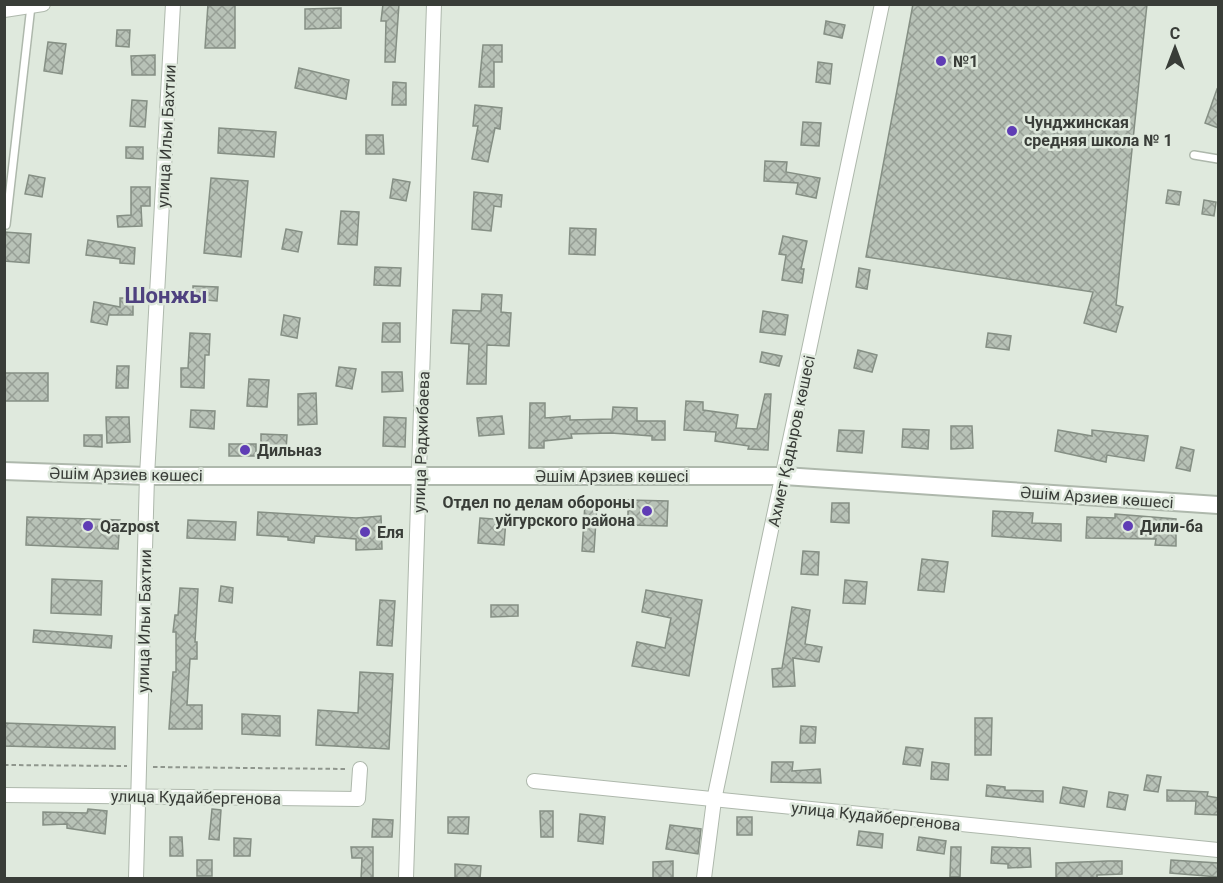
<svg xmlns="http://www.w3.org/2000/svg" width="1223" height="883" viewBox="0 0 1223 883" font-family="Roboto,sans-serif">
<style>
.building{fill:url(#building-cross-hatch);stroke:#858f84;stroke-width:1.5}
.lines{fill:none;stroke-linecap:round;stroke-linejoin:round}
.service-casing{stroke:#aeb8ac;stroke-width:10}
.minor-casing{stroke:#aeb8ac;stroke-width:16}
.tertiary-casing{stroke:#aeb8ac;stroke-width:20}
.path{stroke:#8f968d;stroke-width:2;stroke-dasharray:4.5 3;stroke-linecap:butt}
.service{stroke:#fff;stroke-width:7}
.minor{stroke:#fff;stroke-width:14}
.tertiary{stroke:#fff;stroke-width:16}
.poi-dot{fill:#5f3db5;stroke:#dfe9dd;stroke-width:2}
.labels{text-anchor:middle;stroke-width:5;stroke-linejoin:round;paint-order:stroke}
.poi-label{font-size:16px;font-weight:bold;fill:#393d38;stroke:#dfe9dd;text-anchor:start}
.street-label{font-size:16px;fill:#393d38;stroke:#dfe9dd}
.district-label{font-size:22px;font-weight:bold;fill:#4e417f;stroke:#dfe9dd}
</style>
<defs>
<pattern id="building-cross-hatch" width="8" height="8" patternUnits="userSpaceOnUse" patternTransform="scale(1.5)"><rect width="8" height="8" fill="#b8c2b7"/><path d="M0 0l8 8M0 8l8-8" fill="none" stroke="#979f96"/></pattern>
</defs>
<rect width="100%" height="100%" fill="#dfe9dd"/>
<g class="building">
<polygon points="208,4 235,4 235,48 205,48"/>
<polygon points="383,4 399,4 395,62 385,62 386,21 381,21"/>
<polygon points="913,4 1147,4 1116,305 1123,307 1116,332 1084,323 1093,292 866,257"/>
<polygon points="341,8 341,28 305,29 305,9"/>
<polygon points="826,21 845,25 842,38 824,34"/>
<polygon points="117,30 130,30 129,47 116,46"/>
<polygon points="48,42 66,44 62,74 44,71"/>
<polygon points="483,45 502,45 502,62 494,62 494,87 479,87"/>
<polygon points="155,55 155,75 132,75 131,56"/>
<polygon points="818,62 832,64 830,84 816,82"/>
<polygon points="299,68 349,80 346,99 295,88"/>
<polygon points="393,82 406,83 406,105 392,105"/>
<polygon points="1217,89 1218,90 1218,128 1205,123"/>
<polygon points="132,100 147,101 145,127 130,126"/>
<polygon points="475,105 502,108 500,129 495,128 488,162 472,159 478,126 473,126"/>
<polygon points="803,122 821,123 819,146 801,145"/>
<polygon points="219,128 276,132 274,157 218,153"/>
<polygon points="366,135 383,135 384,154 366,154"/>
<polygon points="126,147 143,147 143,159 126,158"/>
<polygon points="765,161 787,162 786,172 820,178 816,198 796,194 798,183 764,181"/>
<polygon points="29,175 45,178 42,197 25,194"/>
<polygon points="211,178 248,181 241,257 204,253"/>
<polygon points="393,179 410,182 406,201 390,198"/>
<polygon points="131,187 150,187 150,206 141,206 142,226 118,227 117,216 131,215"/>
<polygon points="1168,190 1181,192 1179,205 1166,203"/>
<polygon points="474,192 502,195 501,207 494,206 491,231 472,229"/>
<polygon points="1204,200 1216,202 1214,216 1202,214"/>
<polygon points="341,211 359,212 357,245 338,244"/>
<polygon points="570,228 596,229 595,255 569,254"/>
<polygon points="286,229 302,232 298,252 282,249"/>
<polygon points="4,232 31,234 29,263 4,261"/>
<polygon points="783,236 807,241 801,269 804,269 802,283 782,280 786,255 779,254"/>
<polygon points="88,240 135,248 134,264 120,263 120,259 86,255"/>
<polygon points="375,267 401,268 400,286 374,285"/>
<polygon points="859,268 870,270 867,289 856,287"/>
<polygon points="193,286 218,287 217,301 193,299"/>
<polygon points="482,294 502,295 501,312 511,313 509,346 487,345 486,384 467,384 469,344 451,343 453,310 481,311"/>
<polygon points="120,298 133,298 133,315 109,315 107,325 91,322 94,302 120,307"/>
<polygon points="763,311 788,315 785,335 760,332"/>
<polygon points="284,315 300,318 297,338 281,335"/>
<polygon points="383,323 400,323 400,342 382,342"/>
<polygon points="190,333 210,334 209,355 205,355 204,388 181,387 181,368 188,368"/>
<polygon points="988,333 1011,336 1009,350 986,347"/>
<polygon points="858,350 877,355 872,372 854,368"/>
<polygon points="762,352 782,356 779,366 760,362"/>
<polygon points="117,366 129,366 128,388 116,388"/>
<polygon points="339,367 356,369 352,389 336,386"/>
<polygon points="382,372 402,372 403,391 382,392"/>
<rect x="4" y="373" width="44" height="28"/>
<polygon points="249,379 269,380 267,407 247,406"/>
<polygon points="316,393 317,424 298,425 298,394"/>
<polygon points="765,394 771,394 768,450 748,449 749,446 715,441 716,432 684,430 686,401 703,402 703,410 738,415 736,428 757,429"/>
<polygon points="530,403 545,403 545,418 570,416 570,420 612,419 613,407 637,408 637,421 665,421 665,440 652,440 652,436 611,433 571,434 572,438 544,441 544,448 529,448"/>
<polygon points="191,410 215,411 214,429 190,427"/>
<polygon points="502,416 504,434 479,436 477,418"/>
<polygon points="106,417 129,417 130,442 107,443"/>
<polygon points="384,417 406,418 405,447 383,446"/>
<polygon points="951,426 972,426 973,448 951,449"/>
<polygon points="903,429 929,430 928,449 902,447"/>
<polygon points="839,430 864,431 862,453 837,451"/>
<polygon points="1058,430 1092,436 1092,430 1148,436 1144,461 1107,455 1106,462 1055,451"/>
<polygon points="261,434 287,435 286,451 261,451"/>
<polygon points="84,435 102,435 102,447 84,446"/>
<rect x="229" y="444" width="27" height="12"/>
<polygon points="1181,447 1194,450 1190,471 1176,468"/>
<polygon points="628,500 668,501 667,526 628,525"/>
<polygon points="585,503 597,504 594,552 582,551"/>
<polygon points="832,503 849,503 849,523 831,522"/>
<polygon points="993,511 1033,513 1032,523 1061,524 1061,541 992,536"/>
<polygon points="258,512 356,518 381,516 382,549 356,550 356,539 315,536 314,543 288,540 288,537 257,535"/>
<polygon points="1115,514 1176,519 1176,546 1155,545 1156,539 1086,538 1087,517 1115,518"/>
<polygon points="27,517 120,520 118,549 26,545"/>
<polygon points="480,518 506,520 504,545 478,543"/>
<polygon points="188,520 236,522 235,540 187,538"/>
<polygon points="803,551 819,552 818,575 801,574"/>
<polygon points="922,559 948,562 944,592 918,590"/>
<polygon points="52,579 102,581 101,615 51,613"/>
<polygon points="845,580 867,582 865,604 843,603"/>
<polygon points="221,586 233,588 232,603 219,601"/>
<polygon points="180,588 198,589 195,642 197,642 197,659 190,659 187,705 202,705 202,729 169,729 173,672 176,672 176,632 173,632 175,615 178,615"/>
<polygon points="646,590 702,600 689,676 632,666 637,642 665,648 671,618 642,612"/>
<polygon points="380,600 395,601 392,646 377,645"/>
<polygon points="491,605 518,605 518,616 491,617"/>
<polygon points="792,607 810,610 805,644 822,647 819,662 793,658 795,686 773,687 772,669 782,668"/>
<polygon points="34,630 112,636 111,648 33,642"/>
<polygon points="360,672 393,674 389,749 316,745 318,710 358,713"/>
<polygon points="242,714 280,716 280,736 242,734"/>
<polygon points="975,718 992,718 991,755 975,755"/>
<polygon points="4,723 115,727 115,749 4,746"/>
<polygon points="801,726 816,727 815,743 800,743"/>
<polygon points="906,747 923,749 920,766 903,764"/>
<polygon points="772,762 793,762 792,771 820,769 821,783 771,782"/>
<polygon points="932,762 949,764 948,780 931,779"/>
<polygon points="1147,775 1161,777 1158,792 1144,790"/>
<polygon points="987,785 1005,787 1005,790 1043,791 1043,802 986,796"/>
<polygon points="1063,787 1087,791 1084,807 1060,803"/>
<polygon points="1167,790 1208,792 1207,796 1218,798 1218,815 1195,814 1196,801 1167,801"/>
<polygon points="1109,792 1128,795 1125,810 1107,807"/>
<polygon points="88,809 107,811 105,834 67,828 67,824 43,825 43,812 87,813"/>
<polygon points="212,809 221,810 219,840 209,839"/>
<polygon points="540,811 553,811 553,837 541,837"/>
<polygon points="580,814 605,817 603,844 578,841"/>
<polygon points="448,817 469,817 468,834 448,833"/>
<rect x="737" y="817" width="15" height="18"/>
<polygon points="373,819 393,820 392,837 372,837"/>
<polygon points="670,825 701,829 698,854 666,849"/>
<polygon points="859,831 883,834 882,848 857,845"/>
<polygon points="170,837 182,837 183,856 170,856"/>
<polygon points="919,837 946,841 944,854 917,850"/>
<polygon points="234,838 251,839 250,856 234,856"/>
<polygon points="351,847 373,847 373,879 361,879 362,858 352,858"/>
<polygon points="951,847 961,847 960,877 950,877"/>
<polygon points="992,847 1030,848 1031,867 1008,868 1008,864 991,863"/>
<rect x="197" y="860" width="15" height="16"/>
<polygon points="1171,860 1218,863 1218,877 1170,873"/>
<polygon points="673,861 673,879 653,879 653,862"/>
<polygon points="1108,861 1122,861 1122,874 1097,875 1097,879 1056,879 1056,863"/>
<polygon points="455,864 481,866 480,879 455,879"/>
</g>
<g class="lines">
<defs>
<g id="service">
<polyline points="1194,155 1218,159"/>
<polyline points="6,225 31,6"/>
</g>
<g id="minor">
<polyline points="4,10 43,4"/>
<polyline points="534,781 1218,850"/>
<polyline points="4,795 358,799 360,769"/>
<polyline points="136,878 147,476 173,4"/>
<polyline points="406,878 434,4"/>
<polyline points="704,878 714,800 882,4"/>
</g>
<polyline id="tertiary" points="4,471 147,476 784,476 1218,505"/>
</defs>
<use href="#service" class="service-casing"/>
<use href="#minor" class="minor-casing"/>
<use href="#tertiary" class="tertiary-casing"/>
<g class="path">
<polyline points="4,765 127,766"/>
<polyline points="153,767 346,769"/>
</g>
<use href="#service" class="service"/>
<use href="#minor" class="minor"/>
<use href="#tertiary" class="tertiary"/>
</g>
<g class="poi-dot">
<circle cx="941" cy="61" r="6"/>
<circle cx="1012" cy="131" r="6"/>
<circle cx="245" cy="450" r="6"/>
<circle cx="647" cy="511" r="6"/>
<circle cx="88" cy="526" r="6"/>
<circle cx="1128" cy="526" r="6"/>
<circle cx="365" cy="532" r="6"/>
</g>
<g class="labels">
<g class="poi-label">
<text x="953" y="67">№1</text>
<text x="1024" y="128">Чунджинская<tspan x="1024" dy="18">средняя школа № 1</tspan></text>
<text x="257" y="456">Дильназ</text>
<text x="635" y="508" text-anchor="end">Отдел по делам обороны<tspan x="635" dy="18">уйгурского района</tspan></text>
<text x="100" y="532">Qazpost</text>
<text x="1140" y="532">Дили-ба</text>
<text x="377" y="538">Еля</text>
</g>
<g class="street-label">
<text transform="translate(166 136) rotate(-87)" y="6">улица Ильи Бахтии</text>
<text transform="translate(791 441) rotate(-78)" y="6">Ахмет Қадыров көшесі</text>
<text transform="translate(421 442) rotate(-88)" y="6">улица Раджибаева</text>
<text transform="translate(126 474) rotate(1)" y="6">Әшім Арзиев көшесі</text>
<text x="612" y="482">Әшім Арзиев көшесі</text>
<text transform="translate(1097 497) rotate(4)" y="6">Әшім Арзиев көшесі</text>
<text transform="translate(144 621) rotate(-89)" y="6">улица Ильи Бахтии</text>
<text transform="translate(196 797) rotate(1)" y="6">улица Кудайбергенова</text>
<text transform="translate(876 816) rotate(6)" y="6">улица Кудайбергенова</text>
</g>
<g class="district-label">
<text x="166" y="303">Шонжы</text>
</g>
</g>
<rect width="1223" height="883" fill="none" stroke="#393d38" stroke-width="12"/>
<g transform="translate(1175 48)" stroke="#dfe9dd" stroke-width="4.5" paint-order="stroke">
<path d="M0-4.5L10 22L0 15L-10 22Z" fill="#393d38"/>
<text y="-9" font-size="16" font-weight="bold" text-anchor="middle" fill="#393d38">С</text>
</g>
</svg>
